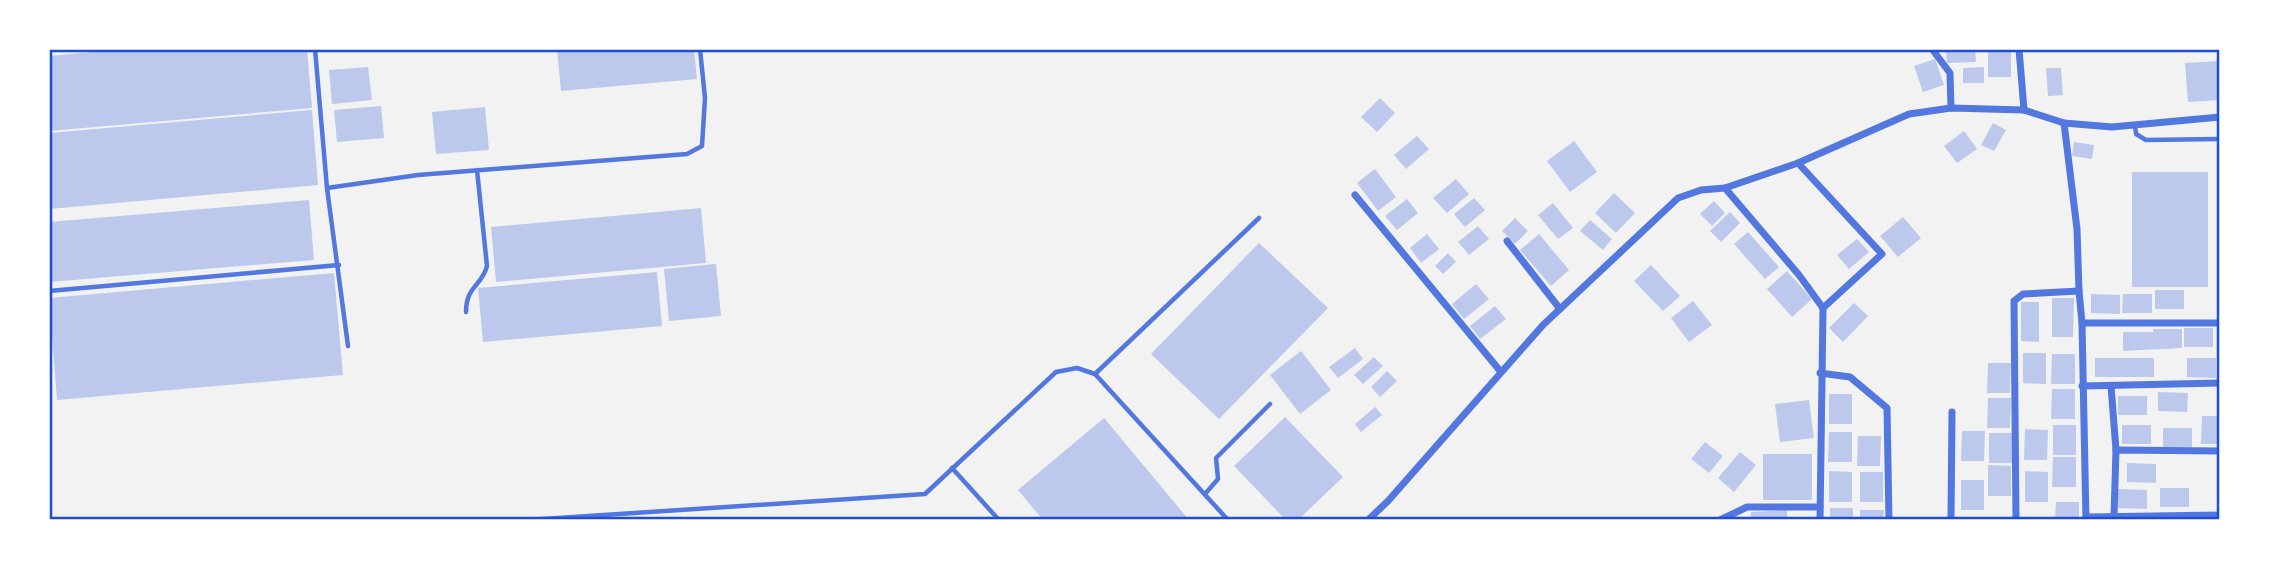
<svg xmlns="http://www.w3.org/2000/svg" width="2269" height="569" viewBox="0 0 2269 569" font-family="'Noto Sans',sans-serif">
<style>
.building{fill:#bdc9ec}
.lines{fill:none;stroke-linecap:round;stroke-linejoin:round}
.service{stroke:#5277de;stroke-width:4.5}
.minor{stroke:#5277de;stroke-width:7}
.neatline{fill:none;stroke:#1d4ed8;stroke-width:2.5}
</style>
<rect width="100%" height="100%" fill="#f2f2f2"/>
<g class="building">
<polygon points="124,49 307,49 312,108 49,131 49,56"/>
<polygon points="557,49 694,49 697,79 561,91"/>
<polygon points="1946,49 1975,49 1976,62 1947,63"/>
<rect x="1988" y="49" width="23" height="28"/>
<polygon points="1935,59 1944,85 1923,92 1914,66"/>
<polygon points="2220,61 2220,100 2188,102 2185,63"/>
<polygon points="368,67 372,100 332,104 329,70"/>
<polygon points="1984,67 1984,83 1963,83 1963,68"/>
<polygon points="2046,68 2061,68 2063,95 2048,96"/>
<polygon points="1380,98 1395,113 1377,132 1361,117"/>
<polygon points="381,106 384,138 337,142 334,110"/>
<polygon points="485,107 489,150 436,154 432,112"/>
<polygon points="312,110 318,185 49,209 49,133"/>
<polygon points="1993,123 2006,130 1994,151 1981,145"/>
<polygon points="1964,131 1977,149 1957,163 1944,146"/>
<polygon points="1417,136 1429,149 1406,169 1394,155"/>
<polygon points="1574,141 1597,172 1570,192 1547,161"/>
<polygon points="2074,142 2094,145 2092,159 2072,156"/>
<polygon points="1375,169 1396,197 1378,211 1357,183"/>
<rect x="2132" y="172" width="76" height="115"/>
<polygon points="1456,179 1469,194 1447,213 1433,198"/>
<polygon points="1614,193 1635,213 1616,233 1595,213"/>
<polygon points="1474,198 1485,210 1465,227 1454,214"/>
<polygon points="1407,199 1418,213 1397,230 1385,216"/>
<polygon points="309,200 314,260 49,282 49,222"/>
<polygon points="1714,201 1725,213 1712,226 1700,214"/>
<polygon points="1553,203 1573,228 1558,239 1538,215"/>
<polygon points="701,208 706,263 496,282 491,227"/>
<polygon points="1730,212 1740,223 1721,242 1710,231"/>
<polygon points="1903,217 1921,238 1898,257 1880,236"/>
<polygon points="1515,218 1528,231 1515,244 1502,231"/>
<polygon points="1590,220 1612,239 1603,250 1580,231"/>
<polygon points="1478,226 1489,239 1469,255 1458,242"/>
<polygon points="1748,232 1779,267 1765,279 1734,244"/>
<polygon points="1427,234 1439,249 1421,263 1410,248"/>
<polygon points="1539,234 1569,270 1551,286 1520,250"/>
<polygon points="1857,239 1869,252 1849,269 1837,255"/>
<polygon points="1259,243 1328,308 1219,419 1151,354"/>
<polygon points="1448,253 1456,262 1443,274 1435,266"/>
<polygon points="716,264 721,316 669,321 664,269"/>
<polygon points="1651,265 1680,296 1663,311 1634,281"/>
<polygon points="1787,271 1812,299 1792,317 1767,289"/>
<polygon points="657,272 662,326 483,342 478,288"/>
<polygon points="334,273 343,375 57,400 49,298"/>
<polygon points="1476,284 1489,299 1464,319 1452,304"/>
<rect x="2155" y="290" width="29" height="19"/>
<polygon points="2091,294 2120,295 2120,314 2091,313"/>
<polygon points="2123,294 2152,294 2152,313 2122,313"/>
<polygon points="2052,298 2074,298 2073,337 2052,337"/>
<polygon points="1693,301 1712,325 1689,342 1671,318"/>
<polygon points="2021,302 2039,302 2039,342 2021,341"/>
<polygon points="1854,303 1868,316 1843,342 1829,328"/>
<polygon points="1495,306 1506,319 1480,339 1470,326"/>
<rect x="2184" y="328" width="29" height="19"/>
<polygon points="2153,329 2182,329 2182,348 2123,351 2123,332 2153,332"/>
<polygon points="1355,348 1363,359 1338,378 1329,367"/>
<polygon points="1301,351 1331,390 1300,414 1270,375"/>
<polygon points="2023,353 2046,353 2046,384 2023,383"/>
<polygon points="2052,354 2075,354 2075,384 2051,384"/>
<polygon points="1374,357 1383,366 1363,384 1354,375"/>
<rect x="2095" y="358" width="59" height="19"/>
<polygon points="2187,358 2216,358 2216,378 2187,377"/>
<polygon points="1988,363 2011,363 2010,393 1987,393"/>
<polygon points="1387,371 1397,381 1380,397 1371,387"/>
<polygon points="2052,389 2075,389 2075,419 2051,419"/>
<polygon points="2158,392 2188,393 2187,412 2158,411"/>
<rect x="1829" y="394" width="23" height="30"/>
<rect x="2118" y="396" width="29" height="19"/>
<polygon points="1988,398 2011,398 2010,428 1987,428"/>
<polygon points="1809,400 1814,438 1780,442 1775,404"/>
<polygon points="1375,407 1382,415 1361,432 1355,424"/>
<polygon points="2202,416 2219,416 2219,444 2201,444"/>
<polygon points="1285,417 1343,477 1298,520 1286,520 1234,466"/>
<polygon points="1104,418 1189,520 1043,520 1018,490"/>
<rect x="2053" y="425" width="23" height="30"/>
<rect x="2122" y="425" width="29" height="19"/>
<rect x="2163" y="428" width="29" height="19"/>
<polygon points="2025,429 2048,430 2047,460 2024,460"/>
<polygon points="1962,431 1985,431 1984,461 1961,461"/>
<polygon points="1829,432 1852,432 1852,462 1828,462"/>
<polygon points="1989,433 2013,433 2012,463 1989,463"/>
<polygon points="1858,436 1881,436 1880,466 1857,466"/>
<polygon points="1705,442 1723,456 1709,473 1691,459"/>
<polygon points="1740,452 1756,465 1734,492 1718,478"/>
<rect x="1763" y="454" width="49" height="46"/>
<polygon points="2053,457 2076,457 2076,487 2052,487"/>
<polygon points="2127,463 2156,464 2156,483 2127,482"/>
<polygon points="1988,465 2011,466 2011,496 1988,496"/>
<polygon points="1829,471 1852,472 1852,502 1829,502"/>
<polygon points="2025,471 2048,472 2048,502 2025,502"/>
<rect x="1860" y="472" width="23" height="30"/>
<rect x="1961" y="480" width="23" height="30"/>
<rect x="2160" y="488" width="29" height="19"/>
<polygon points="2118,489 2147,490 2147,509 2118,508"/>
<polygon points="2056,502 2079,502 2079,520 2055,520"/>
<rect x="1830" y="508" width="23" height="12"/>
<polygon points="1787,510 1787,520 1751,520 1751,512"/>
<polygon points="1860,510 1884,510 1883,520 1860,520"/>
</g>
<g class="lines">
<g class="service">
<polyline points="315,49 327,188 348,346"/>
<polyline points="2135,125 2136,134 2146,140 2220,139"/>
<polyline points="327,188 418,175 687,154 702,146 705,98 700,49"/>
<polyline points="49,291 339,265"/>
<path d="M466,312C466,286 482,286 487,266L477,170"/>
<polyline points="1095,374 1259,218"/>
<polyline points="952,468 999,520"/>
<polyline points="1205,494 1218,479 1216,458 1270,404"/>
<polyline points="527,520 925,494 1056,372 1077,368 1095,374 1228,520"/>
</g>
<g class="minor">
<polyline points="1932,49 1950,73 1951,108"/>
<polyline points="2019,49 2024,110"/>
<polyline points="1798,163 1882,254 1823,308"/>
<polyline points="1725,188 1799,275 1823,308 1820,520"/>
<polyline points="1355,195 1501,372"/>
<polyline points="1507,241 1560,309"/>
<polyline points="2079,291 2082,323 2086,520"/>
<polyline points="2082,323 2220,323"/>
<polyline points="1820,373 1850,377 1887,408 1889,520"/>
<polyline points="2082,386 2220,383"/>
<polyline points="2111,386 2116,450"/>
<polyline points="2114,516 2116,450 2220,451"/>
<polyline points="2086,517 2220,515"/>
<polyline points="1368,520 1388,501 1543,325 1678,198 1701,190 1725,188 1798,163 1909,114 1951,108 2024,110 2064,123 2112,127 2220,117"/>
<polyline points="1720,520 1747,507 1820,507"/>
<polyline points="1951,520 1952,412"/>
<polyline points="2016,520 2014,301 2023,294 2079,291 2077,229 2064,123"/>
</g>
</g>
<rect width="2269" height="569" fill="none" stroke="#ffffff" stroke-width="102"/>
<rect x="51" y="51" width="2167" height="467" class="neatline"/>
</svg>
